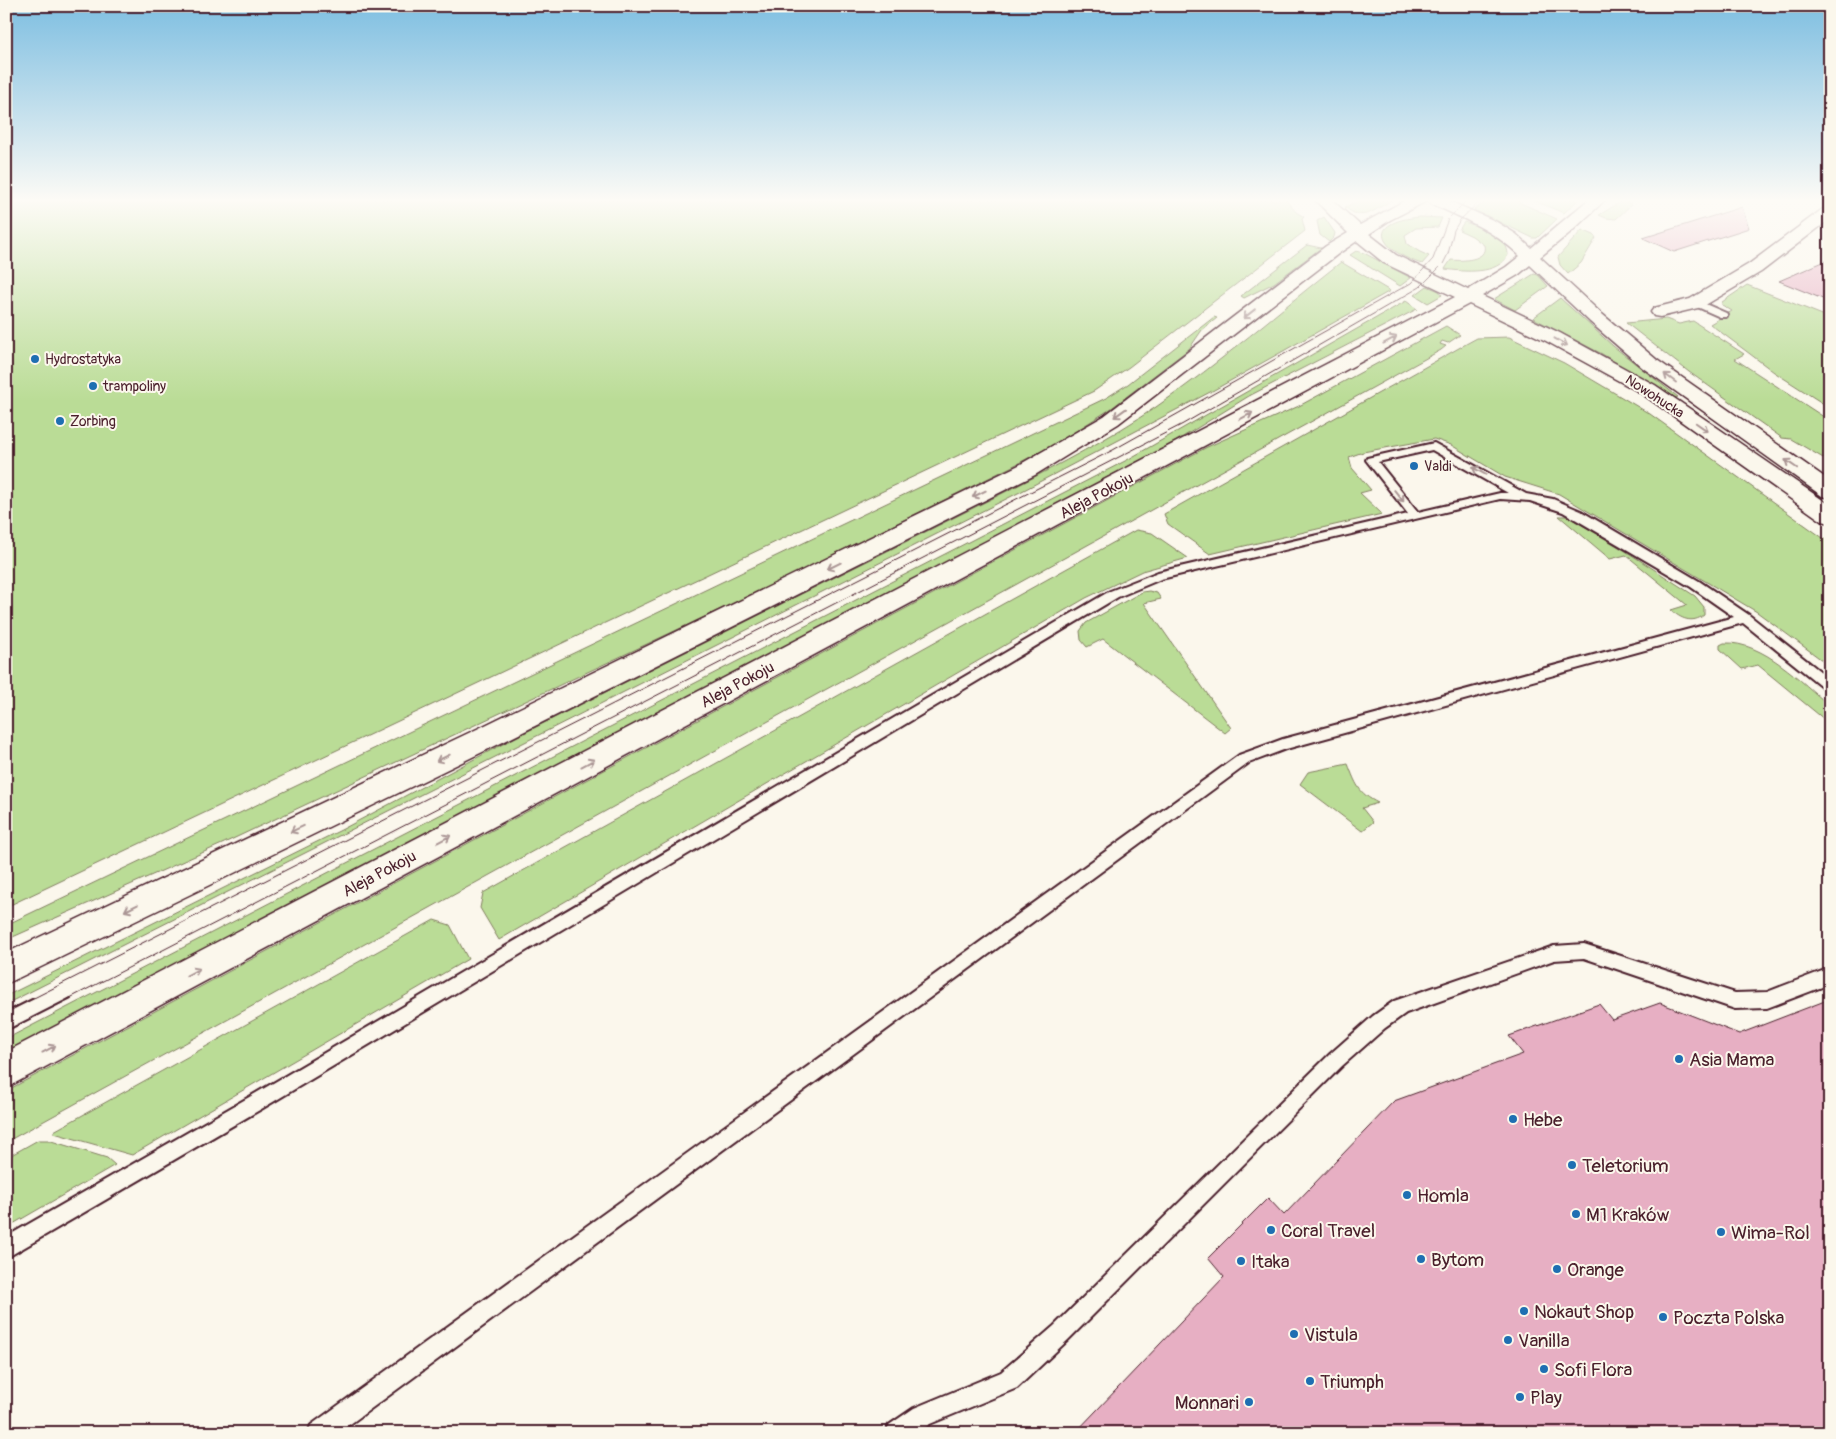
<svg xmlns="http://www.w3.org/2000/svg" width="1836" height="1439" viewBox="0 0 1836 1439" font-family="Pangolin,sans-serif">
<style>
.green{fill:#badc96;stroke:#827e60}
.building{fill:#e7afc3;stroke:#4a1f2b}
.lines{fill:none;stroke-linecap:round;stroke-linejoin:round}
.lane-casing{stroke:#4a1f2b;stroke-width:4}
.street-casing{stroke:#4a1f2b;stroke-width:3}
.secondary-casing{stroke:#4a1f2b;stroke-width:3}
.lane{fill:#fbf7ec;fill-rule:evenodd}
.street{fill:#fbf7ec;fill-rule:evenodd}
.secondary{fill:#fbf7ec;fill-rule:evenodd}
.tram-far1{stroke:#4a1f2b;stroke-width:1}
.tram{stroke:#4a1f2b;stroke-width:2}
.oneway{stroke:#ab9695}
.poi-dot{fill:#1f6fb2;stroke:#fbf7ec;stroke-width:2}
.labels{text-anchor:middle;stroke-width:4;stroke-linejoin:round;paint-order:stroke}
.far-poi-label{font-size:14px;fill:#4a1f2b;stroke:#fbf7ec;text-anchor:start}
.far-street-label{font-size:14px;fill:#4a1f2b;stroke:#fbf7ec}
.street-label{font-size:16px;fill:#4a1f2b;stroke:#fbf7ec}
.near-poi-label{font-size:19px;fill:#4a1f2b;stroke:#fbf7ec;text-anchor:start}
</style>
<rect width="100%" height="100%" fill="#fbf7ec"/>
<filter id="ink" filterUnits="userSpaceOnUse"><feTurbulence type="fractalNoise" baseFrequency=".02" numOctaves="2"/><feDisplacementMap in="SourceGraphic" scale="10" xChannelSelector="R" yChannelSelector="G"/><feConvolveMatrix kernelMatrix="1 2 1 2 8 2 1 2 1" color-interpolation-filters="sRGB"/></filter>
<g filter="url(#ink)">
<g class="green">
<polygon points="6,200 1286,200 1296,212 1304,217 1302,219 1305,231 1129,367 1094,391 6,907"/>
<path d="M1360,200H1392C1374,210 1363,223 1345,207Z"/>
<polygon points="1489,200 1514,200 1557,219 1537,238 1533,238 1474,210"/>
<polygon points="1532,200 1578,200 1564,213"/>
<polygon points="1622,201 1632,204 1616,219 1606,218 1599,215"/>
<polygon points="1324,217 1335,233 1334,237 1329,242 1320,235 1317,221"/>
<path d="M1420,217L1442,218L1438,227L1416,228L1405,235L1407,244L1420,252L1429,256L1422,264C1381,251 1362,222 1420,217Z"/>
<path d="M1464,222C1479,227 1508,235 1508,255C1498,275 1464,272 1445,269L1451,260C1461,261 1488,261 1484,245L1472,236L1459,230Z"/>
<polygon points="1582,230 1594,235 1596,238 1581,263 1568,274 1560,265 1558,257"/>
<polygon points="1307,245 1321,248 1274,283 1244,298 1241,296"/>
<polygon points="1356,251 1364,253 1411,278 1400,286 1350,255"/>
<path d="M1341,262L1390,291L1214,390L1022,491L6,1004V996L341,830L516,737L1011,489C1060,464 1110,438 1156,407C1220,363 1280,310 1341,262Z"/>
<polygon points="1534,274 1538,275 1548,286 1515,310 1494,299"/>
<polygon points="1747,285 1830,318 1830,408 1774,372 1710,324 1732,311 1722,305 1722,302"/>
<polygon points="1427,286 1439,291 1442,295 1428,303 1415,295"/>
<polygon points="1560,298 1613,346 1678,397 1674,398 1602,354 1533,318"/>
<polygon points="1406,301 1417,309 1249,396 1173,443 6,1053 6,1039 1127,460"/>
<polygon points="1214,317 1217,318 1202,330 1189,349 1109,410 1057,443 1013,466 766,588 222,844 6,940 6,925 1106,398 1128,384"/>
<polygon points="1666,319 1679,324 1693,321 1744,354 1735,359 1830,421 1830,462 1791,439 1782,438 1689,372 1626,323"/>
<polygon points="1446,326 1460,335 1448,343 1442,341 1440,344 1446,346 1441,350 6,1142 6,1091 1207,447 1299,406"/>
<polygon points="1509,337 1564,363 1650,414 1830,543 1830,666 1757,612 1559,494 1505,477 1451,445 1434,439 1363,452 1349,457 1352,468 1371,490 1360,493 1382,514 1210,554 1168,524 1164,514 1466,344 1477,338"/>
<path d="M1559,516H1567L1624,550L1695,596L1704,607V615C1692,624 1681,619 1671,610L1687,605L1626,555L1610,559Z"/>
<polygon points="1136,530 1152,533 1188,558 1142,571 1086,598 499,940 480,908 483,893"/>
<polygon points="1149,591 1157,593 1161,599 1144,603 1231,728 1225,733 1103,639 1087,647 1081,640 1080,631 1086,623 1142,592"/>
<path d="M1724,643C1763,641 1801,682 1830,706V724L1758,665L1742,669L1720,649V645Z"/>
<path d="M1348,764C1356,784 1358,793 1378,803L1362,808L1373,822L1362,831L1300,784L1308,772Z"/>
<polygon points="434,920 450,925 468,959 132,1155 54,1133 54,1131"/>
<polygon points="38,1140 48,1140 107,1158 115,1165 6,1228 6,1158"/>
</g>
<g class="building">
<polygon points="1742,207 1749,228 1674,252 1643,238"/>
<polygon points="1830,259 1830,302 1779,281"/>
<polygon points="1830,999 1830,1433 1075,1433 1224,1277 1208,1258 1268,1198 1284,1215 1394,1101 1523,1054 1509,1036 1599,1004 1612,1020 1660,1003 1739,1034"/>
</g>
<g class="lines">
<defs>
<g id="lane">
<polygon points="1696,300 1726,313 1728,315 1726,317 1720,317 1693,305 1693,301"/>
<path d="M1434,443L1526,494L1553,499L1581,511L1699,581L1749,615L1830,679V691L1825,689L1743,623L1286,749L1249,763L338,1433H308L311,1425L1239,755L1283,739L1734,617L1691,587L1563,512L1530,501L1500,499L1161,579L1118,597L263,1108L6,1258V1237L251,1096L1110,591L1158,572L1408,514L1366,460L1367,458ZM1432,450L1508,493H1500L1418,512L1378,462Z"/>
<polygon points="1584,944 1735,993 1767,992 1830,968 1830,984 1767,1008 1735,1009 1584,958 1554,960 1406,1013 1385,1028 1342,1066 1068,1340 1017,1388 930,1424 917,1433 886,1433 889,1425 914,1408 1001,1372 1054,1326 1330,1054 1373,1016 1394,1001 1554,946"/>
</g>
<polygon id="street" points="1830,206 1830,219 1761,272 1702,307 1660,317 1654,316 1651,312 1654,308 1690,299 1749,264 1824,208"/>
<path id="secondary" d="M1315,200H1332L1360,225L1406,200H1426L1423,203L1390,220L1369,234L1396,255L1468,290L1506,267L1520,256C1493,230 1463,218 1429,203L1426,200H1447L1495,221L1516,234L1531,248L1588,200H1605L1572,231L1540,257L1602,314L1657,360L1830,481V498L1822,496L1643,368L1590,322L1530,265L1518,275L1482,296L1560,333L1655,385L1830,505V523L1822,521L1641,393L1546,341L1469,304L6,1088V1052L1455,297L1384,263L1357,241L1338,254L1118,424L1035,475L497,745L6,984V953L477,729L1019,465L1104,416L1326,246L1348,233Z"/>
</defs>
<use href="#lane" class="lane-casing"/>
<use href="#street" class="street-casing"/>
<use href="#secondary" class="secondary-casing"/>
<use href="#lane" class="lane"/>
<use href="#street" class="street"/>
<use href="#secondary" class="secondary"/>
<g class="tram-far1">
<polyline points="32,999 1113,450 1411,283 1433,259 1448,219 1467,200"/>
<polyline points="68,999 1183,424 1420,287 1443,264 1448,254 1454,230 1460,220 1481,200"/>
</g>
<g class="tram">
<polyline points="6,1012 34,998"/>
<polyline points="6,1031 71,998"/>
</g>
</g>
<defs><path id="oneway-shaft" d="M-6 0H5M1.5-3L5.5 0L1.5 3" fill="none" stroke-width="1.6" stroke-linecap="round" stroke-linejoin="round" transform="scale(1.25)"/></defs>
<g class="oneway">
<use href="#oneway-shaft" transform="translate(1249 314) rotate(142)"/>
<use href="#oneway-shaft" transform="translate(1390 340) rotate(-28)"/>
<use href="#oneway-shaft" transform="translate(1561 342) rotate(29)"/>
<use href="#oneway-shaft" transform="translate(1670 378) rotate(-143)"/>
<use href="#oneway-shaft" transform="translate(1120 413) rotate(144)"/>
<use href="#oneway-shaft" transform="translate(1246 416) rotate(-28)"/>
<use href="#oneway-shaft" transform="translate(1702 427) rotate(35)"/>
<use href="#oneway-shaft" transform="translate(1791 464) rotate(-145)"/>
<use href="#oneway-shaft" transform="translate(1479 471) rotate(-151)"/>
<use href="#oneway-shaft" transform="translate(979 494) rotate(154)"/>
<use href="#oneway-shaft" transform="translate(1399 496) rotate(51)"/>
<use href="#oneway-shaft" transform="translate(834 566) rotate(154)"/>
<use href="#oneway-shaft" transform="translate(443 758) rotate(154)"/>
<use href="#oneway-shaft" transform="translate(588 763) rotate(-28)"/>
<use href="#oneway-shaft" transform="translate(297 829) rotate(155)"/>
<use href="#oneway-shaft" transform="translate(444 839) rotate(-28)"/>
<use href="#oneway-shaft" transform="translate(131 908) rotate(154)"/>
<use href="#oneway-shaft" transform="translate(193 972) rotate(-28)"/>
<use href="#oneway-shaft" transform="translate(49 1049) rotate(-28)"/>
</g>
</g>
<linearGradient id="sky" x2="0" y2="1"><stop stop-color="#7dbee1"/><stop offset="0.5" stop-color="#fdfbf6"/><stop offset="1" stop-color="#fdfbf6" stop-opacity="0"/></linearGradient>
<rect width="1836" height="401" fill="url(#sky)"/>
<g class="poi-dot">
<circle cx="35" cy="359" r="5"/>
<circle cx="93" cy="386" r="5"/>
<circle cx="60" cy="421" r="5"/>
<circle cx="1414" cy="466" r="5"/>
<circle cx="1679" cy="1059" r="5"/>
<circle cx="1513" cy="1119" r="5"/>
<circle cx="1572" cy="1165" r="5"/>
<circle cx="1407" cy="1195" r="5"/>
<circle cx="1576" cy="1214" r="5"/>
<circle cx="1271" cy="1230" r="5"/>
<circle cx="1721" cy="1232" r="5"/>
<circle cx="1421" cy="1259" r="5"/>
<circle cx="1241" cy="1261" r="5"/>
<circle cx="1557" cy="1269" r="5"/>
<circle cx="1524" cy="1311" r="5"/>
<circle cx="1663" cy="1317" r="5"/>
<circle cx="1294" cy="1334" r="5"/>
<circle cx="1508" cy="1340" r="5"/>
<circle cx="1544" cy="1369" r="5"/>
<circle cx="1310" cy="1381" r="5"/>
<circle cx="1520" cy="1397" r="5"/>
<circle cx="1249" cy="1402" r="5"/>
</g>
<g class="labels">
<g class="far-poi-label">
<text x="45" y="364">Hydrostatyka</text>
<text x="103" y="391">trampoliny</text>
<text x="70" y="426">Zorbing</text>
<text x="1424" y="471">Valdi</text>
</g>
<g class="far-street-label">
<text transform="translate(1655 396) rotate(33)" y="5">Nowohucka</text>
</g>
<g class="street-label">
<text transform="translate(1096 495) rotate(-28)" y="6">Aleja Pokoju</text>
<text transform="translate(737 684) rotate(-28)" y="6">Aleja Pokoju</text>
<text transform="translate(379 873) rotate(-28)" y="6">Aleja Pokoju</text>
</g>
<g class="near-poi-label">
<text x="1689" y="1066">Asia Mama</text>
<text x="1523" y="1126">Hebe</text>
<text x="1582" y="1172">Teletorium</text>
<text x="1417" y="1202">Homla</text>
<text x="1586" y="1221">M1 Kraków</text>
<text x="1281" y="1237">Coral Travel</text>
<text x="1731" y="1239">Wima-Rol</text>
<text x="1431" y="1266">Bytom</text>
<text x="1251" y="1268">Itaka</text>
<text x="1567" y="1276">Orange</text>
<text x="1534" y="1318">Nokaut Shop</text>
<text x="1673" y="1324">Poczta Polska</text>
<text x="1304" y="1341">Vistula</text>
<text x="1518" y="1347">Vanilla</text>
<text x="1554" y="1376">Sofi Flora</text>
<text x="1320" y="1388">Triumph</text>
<text x="1530" y="1404">Play</text>
<text x="1239" y="1409" text-anchor="end">Monnari</text>
</g>
</g>
<rect width="1836" height="1439" fill="none" stroke="#fbf7ec" stroke-width="25"/>
<rect x="12" y="12" width="1811" height="1414" fill="none" stroke="#4a1f2b" stroke-width="2" filter="url(#ink)"/>
</svg>
